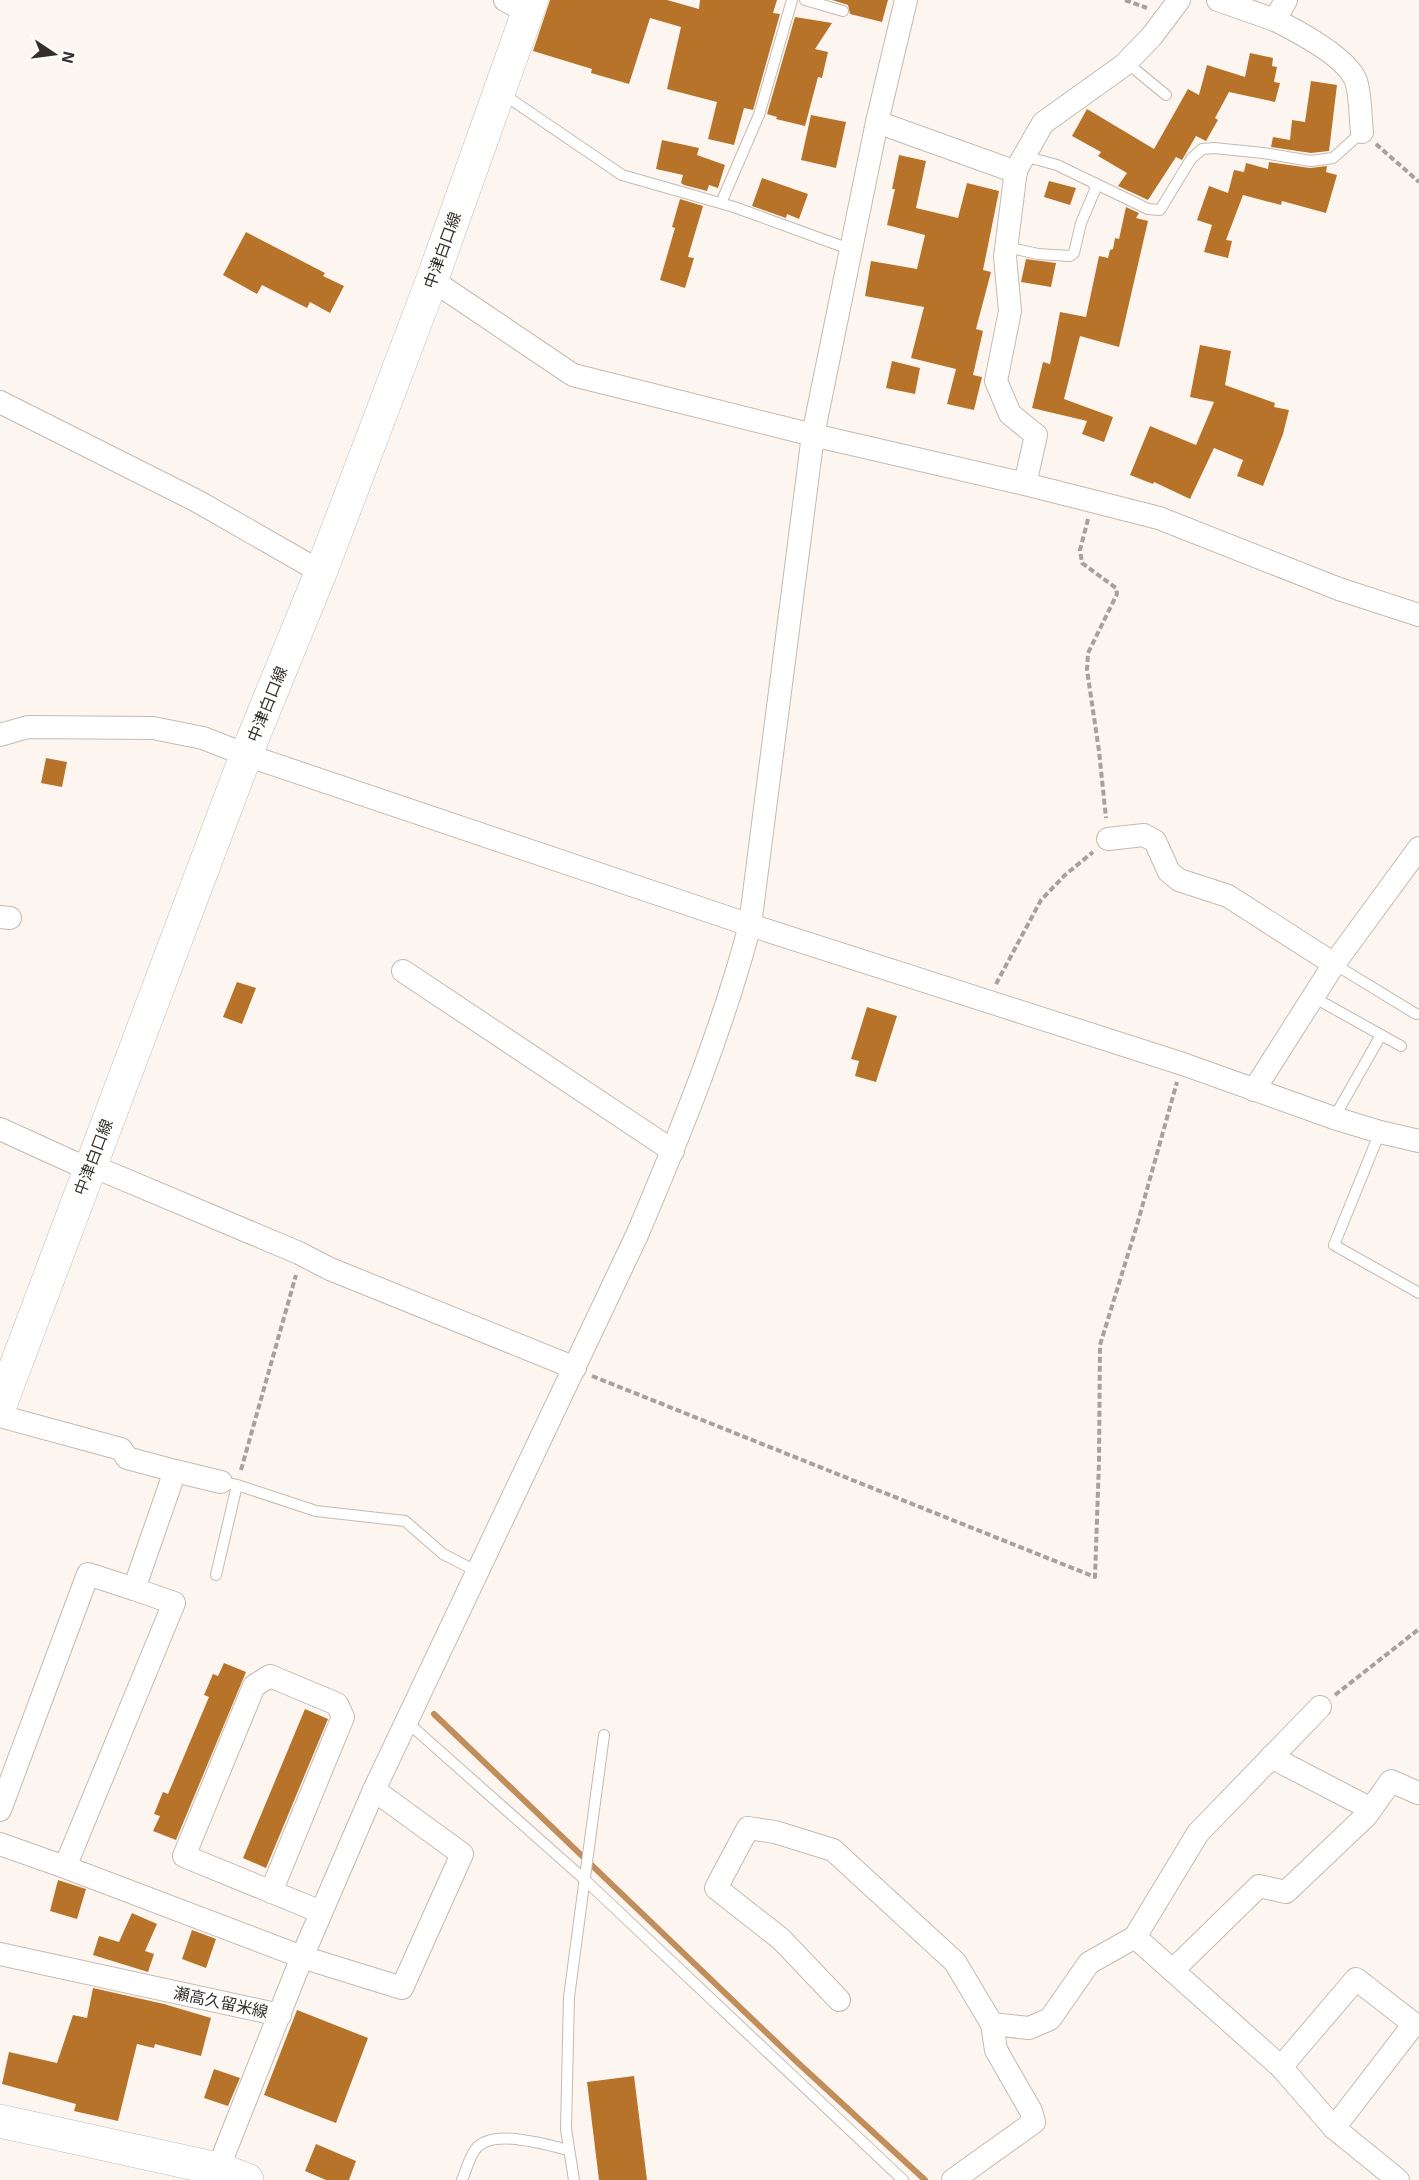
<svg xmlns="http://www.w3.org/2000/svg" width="1419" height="2180" viewBox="0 0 1419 2180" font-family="'Exo 2','Noto Sans JP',sans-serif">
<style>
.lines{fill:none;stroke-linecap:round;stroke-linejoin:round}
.stream{stroke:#c18d5b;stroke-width:6}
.building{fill:#b67329}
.service-casing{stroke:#c5bab0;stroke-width:12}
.minor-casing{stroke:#c5bab0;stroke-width:24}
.secondary-casing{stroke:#c5bab0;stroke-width:33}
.primary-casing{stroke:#c5bab0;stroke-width:34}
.path{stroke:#a7a09b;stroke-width:4;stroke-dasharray:6 3;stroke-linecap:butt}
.service{stroke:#fff;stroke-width:10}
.minor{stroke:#fff;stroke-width:22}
.secondary{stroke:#fff;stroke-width:32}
.primary{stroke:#fff;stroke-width:33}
.labels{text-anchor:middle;stroke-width:5;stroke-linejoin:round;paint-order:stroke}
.street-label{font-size:16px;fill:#35302c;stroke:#fff}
</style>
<rect width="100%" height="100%" fill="#fdf6f0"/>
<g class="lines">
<polyline class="stream" points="434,1714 796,2061 925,2180"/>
</g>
<g class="building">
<polygon points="550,0 667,0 699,9 700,0 777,0 773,13 780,14 753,110 744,108 734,145 708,139 717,102 667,89 681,27 650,18 629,84 591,73 592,69 533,51"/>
<polygon points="832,0 888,0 882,22 850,14 848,5"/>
<polygon points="795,17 832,23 815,49 828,52 822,78 818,77 805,126 776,119 777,117 767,114"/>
<polygon points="1250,53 1273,58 1272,66 1277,67 1274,82 1280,83 1275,102 1229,92 1215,118 1218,120 1206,141 1196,136 1182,160 1176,157 1148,200 1118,186 1127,173 1098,156 1101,152 1072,136 1087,109 1154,149 1188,89 1199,95 1207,65 1245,77"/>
<polygon points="1311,81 1337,85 1329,151 1311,153 1271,147 1273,137 1290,140 1292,120 1305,122"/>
<polygon points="811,115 846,122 836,168 801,160"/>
<polygon points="662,140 699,148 697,155 725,165 718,188 709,185 707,191 684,185 681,183 683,175 656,169"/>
<polygon points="899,155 926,161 916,208 958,218 967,183 999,191 983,270 991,272 976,329 983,331 973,375 982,377 974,410 947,404 956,369 911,358 924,307 865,296 871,261 917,269 925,235 887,225 895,189 892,189"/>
<polygon points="1269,162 1310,168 1327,166 1326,172 1337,175 1326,213 1282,201 1281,205 1243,195 1226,240 1232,241 1228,258 1204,252 1212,225 1197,220 1209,186 1228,193 1234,170 1244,172 1246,163 1268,169"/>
<polygon points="762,178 808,194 799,219 787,214 786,218 752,206"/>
<polygon points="1049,181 1076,188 1070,205 1044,197"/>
<polygon points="680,199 703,206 688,257 694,258 685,288 660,280 675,228 672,227"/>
<polygon points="1126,207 1139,213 1136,218 1148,221 1119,347 1080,336 1064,399 1113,417 1104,442 1082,434 1087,421 1032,408 1043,362 1050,364 1060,312 1086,317 1099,256 1108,258 1110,250 1113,249 1115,238 1119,239"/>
<polygon points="246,232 325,273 323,276 344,286 330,313 310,302 307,308 262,285 257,294 223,275"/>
<polygon points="1026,259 1056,263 1051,287 1021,282"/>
<polygon points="1200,345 1231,351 1225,385 1275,403 1274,407 1289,410 1283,434 1263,486 1237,476 1243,460 1214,448 1190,499 1154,482 1153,484 1130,475 1150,426 1196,445 1214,402 1190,397"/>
<polygon points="892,361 920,368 915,394 886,388"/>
<polygon points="46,758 67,762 62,787 41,783"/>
<polygon points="237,982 256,988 242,1024 223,1017"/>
<polygon points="867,1007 897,1016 876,1082 855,1076 859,1061 851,1059"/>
<polygon points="224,1663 246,1672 176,1840 153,1831 160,1816 154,1814 163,1792 168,1794 209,1697 204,1695 213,1674 218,1676"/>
<polygon points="305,1709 328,1719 266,1868 243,1858"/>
<polygon points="58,1880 86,1889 77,1919 50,1911"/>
<polygon points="132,1913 157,1924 145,1951 154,1954 148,1972 93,1955 99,1936 119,1942"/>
<polygon points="192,1930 216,1939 206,1968 182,1959"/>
<polygon points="93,1988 164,2004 211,2018 201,2056 155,2044 154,2048 137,2044 118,2121 74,2111 76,2104 2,2084 9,2052 57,2063 73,2015 87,2018"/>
<polygon points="297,2010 368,2038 336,2123 264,2095"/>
<polygon points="214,2069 240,2078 228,2106 204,2098"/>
<polygon points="634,2076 647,2180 599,2180 587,2082"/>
<polygon points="316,2144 356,2161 349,2180 326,2180 305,2171"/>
</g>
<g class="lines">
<defs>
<g id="service">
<polyline points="805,0 843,11"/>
<polyline points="1126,62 1166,95"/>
<polyline points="503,94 622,175 734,207 852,250"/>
<polyline points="1024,156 1057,165 1148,209 1160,210 1191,159 1202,149 1214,148 1263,153 1311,161 1333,158 1362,132"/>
<polyline points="721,203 759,115 792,0"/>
<polyline points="1007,247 1038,254 1070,256 1074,253 1081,223 1095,190 1094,183"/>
<polyline points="1334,964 1416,1014"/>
<polyline points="1313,997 1401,1046"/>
<polyline points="1334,1118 1381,1035"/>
<polyline points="1380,1132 1334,1245 1419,1293"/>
<polyline points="221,1482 237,1485 316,1511 405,1521 443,1554 478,1572"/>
<polyline points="216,1575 237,1485"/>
<polyline points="407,1722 584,1879 903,2180"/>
<path d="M462,2180C466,2171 469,2158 475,2150C491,2127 546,2145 569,2150"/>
<polyline points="574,2180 566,2129 569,1997 604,1735"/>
</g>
<g id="minor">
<polyline points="505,0 527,12"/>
<polyline points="1218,0 1275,20 1286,0"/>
<path d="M1275,20C1297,31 1347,57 1356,81C1361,96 1360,116 1362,132"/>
<polyline points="877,122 1016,172"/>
<polyline points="432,280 573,375 813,435 1025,484 1159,518 1339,589 1419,615"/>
<polyline points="0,402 197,501 321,572"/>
<polyline points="1025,484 1036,435 1010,414 996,381 1010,311 1005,257 1016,170 1043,123 1124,65 1152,36 1179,0"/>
<polyline points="0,735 28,727 153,728 203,738 246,755 750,925 1183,1064 1334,1118 1380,1132 1419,1141"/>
<polyline points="1108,839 1144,835 1155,841 1169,872 1179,880 1228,896 1334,964"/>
<polyline points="0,917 10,918"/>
<polyline points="403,971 673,1151"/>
<polyline points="1254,1090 1334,964 1419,848"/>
<polyline points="0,1129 88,1169"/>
<polyline points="90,1165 299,1253 330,1269 575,1368"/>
<polyline points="0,1416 121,1449 127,1458 175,1471 134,1589 174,1603 65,1867 302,1957 402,1988 462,1854 374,1790"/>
<polyline points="175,1471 221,1482"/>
<polyline points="1271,1757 1371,1809"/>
<polyline points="0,1810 88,1574 134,1589"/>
<polyline points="0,1844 65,1867"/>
<polyline points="271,1892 343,1717 337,1704 270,1676 254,1686 184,1856 321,1912"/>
<polyline points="1135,1937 1281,2067 1334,2128 1398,2180"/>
<polyline points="0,1954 280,2015"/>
<polyline points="1173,1970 1259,1886 1286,1892 1366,1816 1391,1781 1418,1793"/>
<polyline points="839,2000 781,1939 716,1888 748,1828 775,1832 833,1850 955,1962 992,2024"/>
<polyline points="1281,2067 1356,1979 1414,2024 1334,2128"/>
<path d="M218,2169L302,1957L374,1790L637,1235C680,1134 722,1031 750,925L813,435L877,122L906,0"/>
<polyline points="953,2180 1034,2122 1031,2111 996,2050 992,2024 1029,2028 1050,2019 1089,1963 1135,1937 1198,1833 1320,1707"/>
</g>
<polyline id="secondary" points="0,1407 246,755 321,572 432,280 532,0"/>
<polyline id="primary" points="0,2121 218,2169 247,2180"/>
</defs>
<use href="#service" class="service-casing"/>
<use href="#minor" class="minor-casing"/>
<use href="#secondary" class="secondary-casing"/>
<use href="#primary" class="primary-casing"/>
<g class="path">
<polyline points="1125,0 1147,8"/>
<polyline points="1376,144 1419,182"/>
<polyline points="1088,519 1080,550 1082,563 1116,588 1117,594 1088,653 1087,670 1099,751 1106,818"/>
<polyline points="996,984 1041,900 1065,875 1093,852"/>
<polyline points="592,1376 1095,1577 1099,1462 1100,1345 1137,1225 1177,1082"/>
<polyline points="241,1470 296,1275"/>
<polyline points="1335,1695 1419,1629"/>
</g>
<use href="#service" class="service"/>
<use href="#minor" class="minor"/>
<use href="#secondary" class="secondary"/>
<use href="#primary" class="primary"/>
</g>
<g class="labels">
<g class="street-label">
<text transform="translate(442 250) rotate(-70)" y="6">中津白口線</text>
<text transform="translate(267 704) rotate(-68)" y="6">中津白口線</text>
<text transform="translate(93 1157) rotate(-69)" y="6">中津白口線</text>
<text transform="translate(221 2002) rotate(12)" y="6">瀬高久留米線</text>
</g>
</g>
<g transform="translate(54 54) rotate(103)" stroke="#ffffff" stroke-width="4.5" paint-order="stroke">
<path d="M0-4.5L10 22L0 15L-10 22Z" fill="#35302c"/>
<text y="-9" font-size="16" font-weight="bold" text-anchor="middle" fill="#35302c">N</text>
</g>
</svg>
